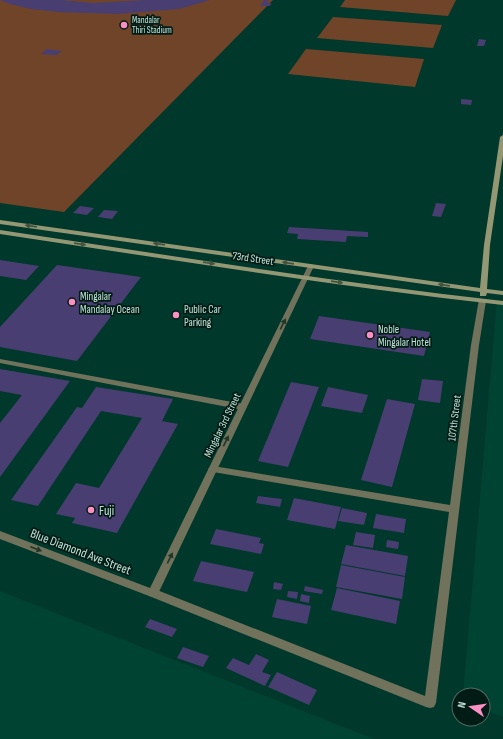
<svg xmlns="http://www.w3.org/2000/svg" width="503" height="739" viewBox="0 0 503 739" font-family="'Sofia Sans Condensed',sans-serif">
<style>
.built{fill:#004333}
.green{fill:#704429}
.building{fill:#483e71}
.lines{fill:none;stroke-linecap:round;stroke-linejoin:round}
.minor{fill:#70725b;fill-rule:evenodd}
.tertiary{fill:#70725b;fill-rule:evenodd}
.secondary{fill:#949773;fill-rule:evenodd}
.oneway{fill:#44533f}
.oneway2{fill:#23362a}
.poi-dot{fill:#fc8fc3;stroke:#021c15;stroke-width:1.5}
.labels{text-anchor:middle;stroke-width:3.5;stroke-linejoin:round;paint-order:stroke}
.far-poi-label{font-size:9px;fill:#c2e2d6;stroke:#021c15;text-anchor:start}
.street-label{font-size:11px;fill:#c2e2d6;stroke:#021c15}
.poi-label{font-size:11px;fill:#c2e2d6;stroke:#021c15;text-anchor:start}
.near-poi-label{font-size:13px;fill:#c2e2d6;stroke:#021c15;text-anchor:start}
.near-street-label{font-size:13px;fill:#c2e2d6;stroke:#021c15}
</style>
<rect width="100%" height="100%" fill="#00382b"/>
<g class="built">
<polygon points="497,300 503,301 503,717 483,709 483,695 463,695"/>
<polygon points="0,590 0,591 374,739 0,739"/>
</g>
<g class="green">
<polygon points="0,0 273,0 64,212 0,203"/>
<polygon points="345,0 456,0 448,16 340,7"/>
<polygon points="333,17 442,25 433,48 317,38"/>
<polygon points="306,49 424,59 415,87 288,74"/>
</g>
<g class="building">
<polygon points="0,0 61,0 93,3 146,0 210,0 179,9 118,14 58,12 31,9 10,4"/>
<polygon points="264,0 269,1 267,3 272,4 269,6 260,6"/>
<polygon points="479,39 486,40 484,46 477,46"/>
<polygon points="47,49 62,51 56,55 41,54"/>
<polygon points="461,99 472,100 471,105 461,104"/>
<polygon points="436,203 446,204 441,217 432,216"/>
<polygon points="80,206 94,208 87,215 73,213"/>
<polygon points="104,210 118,211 112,219 98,217"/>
<polygon points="289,227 368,232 368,237 347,236 346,242 297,239 298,234 287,233"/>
<polygon points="0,260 39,266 26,280 0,276"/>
<polygon points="57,265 141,277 77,361 0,347 0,327"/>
<polygon points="319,316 430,332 424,356 310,339"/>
<polygon points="0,369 70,381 0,477 0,423 22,395 0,391"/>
<polygon points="422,379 443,381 440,403 418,400"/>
<polygon points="291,382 319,387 288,467 258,461"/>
<polygon points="96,387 173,399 162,421 178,424 117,533 72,523 75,518 56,514 76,483 99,488 142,418 101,411 38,506 11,500 77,407 82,408"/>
<polygon points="328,387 368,395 362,413 321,406"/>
<polygon points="387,399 415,404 392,487 361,480"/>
<polygon points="258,496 282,499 280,507 256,503"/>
<polygon points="294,498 341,507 335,529 287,520"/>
<polygon points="342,508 367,513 364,525 338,521"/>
<polygon points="376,514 406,519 404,533 373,528"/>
<polygon points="216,529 261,538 259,543 264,544 261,554 210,544"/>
<polygon points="356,532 375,535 373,548 353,545"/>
<polygon points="387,540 399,542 398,549 386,547"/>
<polygon points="346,545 408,556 405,576 341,564"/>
<polygon points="201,561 254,572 247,592 193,581"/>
<polygon points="341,565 405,577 402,599 336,587"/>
<polygon points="274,582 283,584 281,590 273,589"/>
<polygon points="305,586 323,590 322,594 304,591"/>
<polygon points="337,588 400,601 396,624 331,610"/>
<polygon points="288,591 298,592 297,599 287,597"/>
<polygon points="301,594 310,596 309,603 300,601"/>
<polygon points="277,599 311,606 307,624 272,617"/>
<polygon points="150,619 177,629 172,637 145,627"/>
<polygon points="183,647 209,656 203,667 177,658"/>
<polygon points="256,654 269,660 262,672 271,675 265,686 226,668 233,658 249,665"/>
<polygon points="277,672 317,690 309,705 268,687"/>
</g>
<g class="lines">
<g class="minor">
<polygon points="479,299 482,299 486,301 479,345 436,703 434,707 430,708 426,707 149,596 148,593 149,590 153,589 157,590 425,696 449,512 213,472 210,471 208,469 210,467 213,466 450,505 471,345"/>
<polygon points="0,359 243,404 247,407 243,410 0,363"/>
</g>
<polygon class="tertiary" points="311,264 314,266 157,596 153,597 149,596 0,539 0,531 150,588 308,266"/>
<g class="secondary">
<polygon points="503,135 503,156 490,245 487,289 503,291 503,295 487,293 486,296 480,296 480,292 0,224 0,220 480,288 484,245 500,137"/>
<path d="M0,230C167,255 335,282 503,301V305C335,286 167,259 0,234Z"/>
</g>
</g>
<defs><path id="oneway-solid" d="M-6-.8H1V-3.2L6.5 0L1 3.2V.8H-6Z"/></defs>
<g class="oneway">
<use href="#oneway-solid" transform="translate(31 226) rotate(-172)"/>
<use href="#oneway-solid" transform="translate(80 244) rotate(8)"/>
<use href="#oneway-solid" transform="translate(159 244) rotate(-172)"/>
<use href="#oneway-solid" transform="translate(209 263) rotate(8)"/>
<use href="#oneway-solid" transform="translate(288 263) rotate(-172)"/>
<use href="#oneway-solid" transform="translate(337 282) rotate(8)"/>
<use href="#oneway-solid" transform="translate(444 285) rotate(-172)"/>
</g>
<g class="oneway2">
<use href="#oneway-solid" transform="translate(283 324) rotate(-64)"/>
<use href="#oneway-solid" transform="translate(226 441) rotate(-64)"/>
<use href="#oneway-solid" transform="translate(36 549) rotate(21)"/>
<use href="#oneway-solid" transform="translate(170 558) rotate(-64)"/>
</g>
<g class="poi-dot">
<circle cx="124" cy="25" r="4"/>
<circle cx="72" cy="302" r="4"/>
<circle cx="176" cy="315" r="4"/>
<circle cx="370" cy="335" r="4"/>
<circle cx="91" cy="510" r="4"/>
</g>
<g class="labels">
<g class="far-poi-label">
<text x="132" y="23">Mandalar<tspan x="132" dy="10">Thiri Stadium</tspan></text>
</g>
<g class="street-label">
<text transform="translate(253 258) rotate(8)" y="4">73rd Street</text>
<text transform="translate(454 418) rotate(-83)" y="4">107th Street</text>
<text transform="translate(222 425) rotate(-64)" y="4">Mingalar 3rd Street</text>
</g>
<g class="poi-label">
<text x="80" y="300">Mingalar<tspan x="80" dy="13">Mandalay Ocean</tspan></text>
<text x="184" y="313">Public Car<tspan x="184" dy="13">Parking</tspan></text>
<text x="378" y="333">Noble<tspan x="378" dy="13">Mingalar Hotel</tspan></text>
</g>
<g class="near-poi-label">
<text x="99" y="515">Fuji</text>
</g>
<g class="near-street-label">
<text transform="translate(81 551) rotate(21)" y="5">Blue Diamond Ave Street</text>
</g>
</g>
<g transform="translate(471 707) rotate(283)"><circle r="19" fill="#021c15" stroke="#4f6b62"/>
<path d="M0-3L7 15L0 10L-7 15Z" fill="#fc8fc3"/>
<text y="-6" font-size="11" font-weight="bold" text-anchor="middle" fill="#c2e2d6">N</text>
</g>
</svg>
